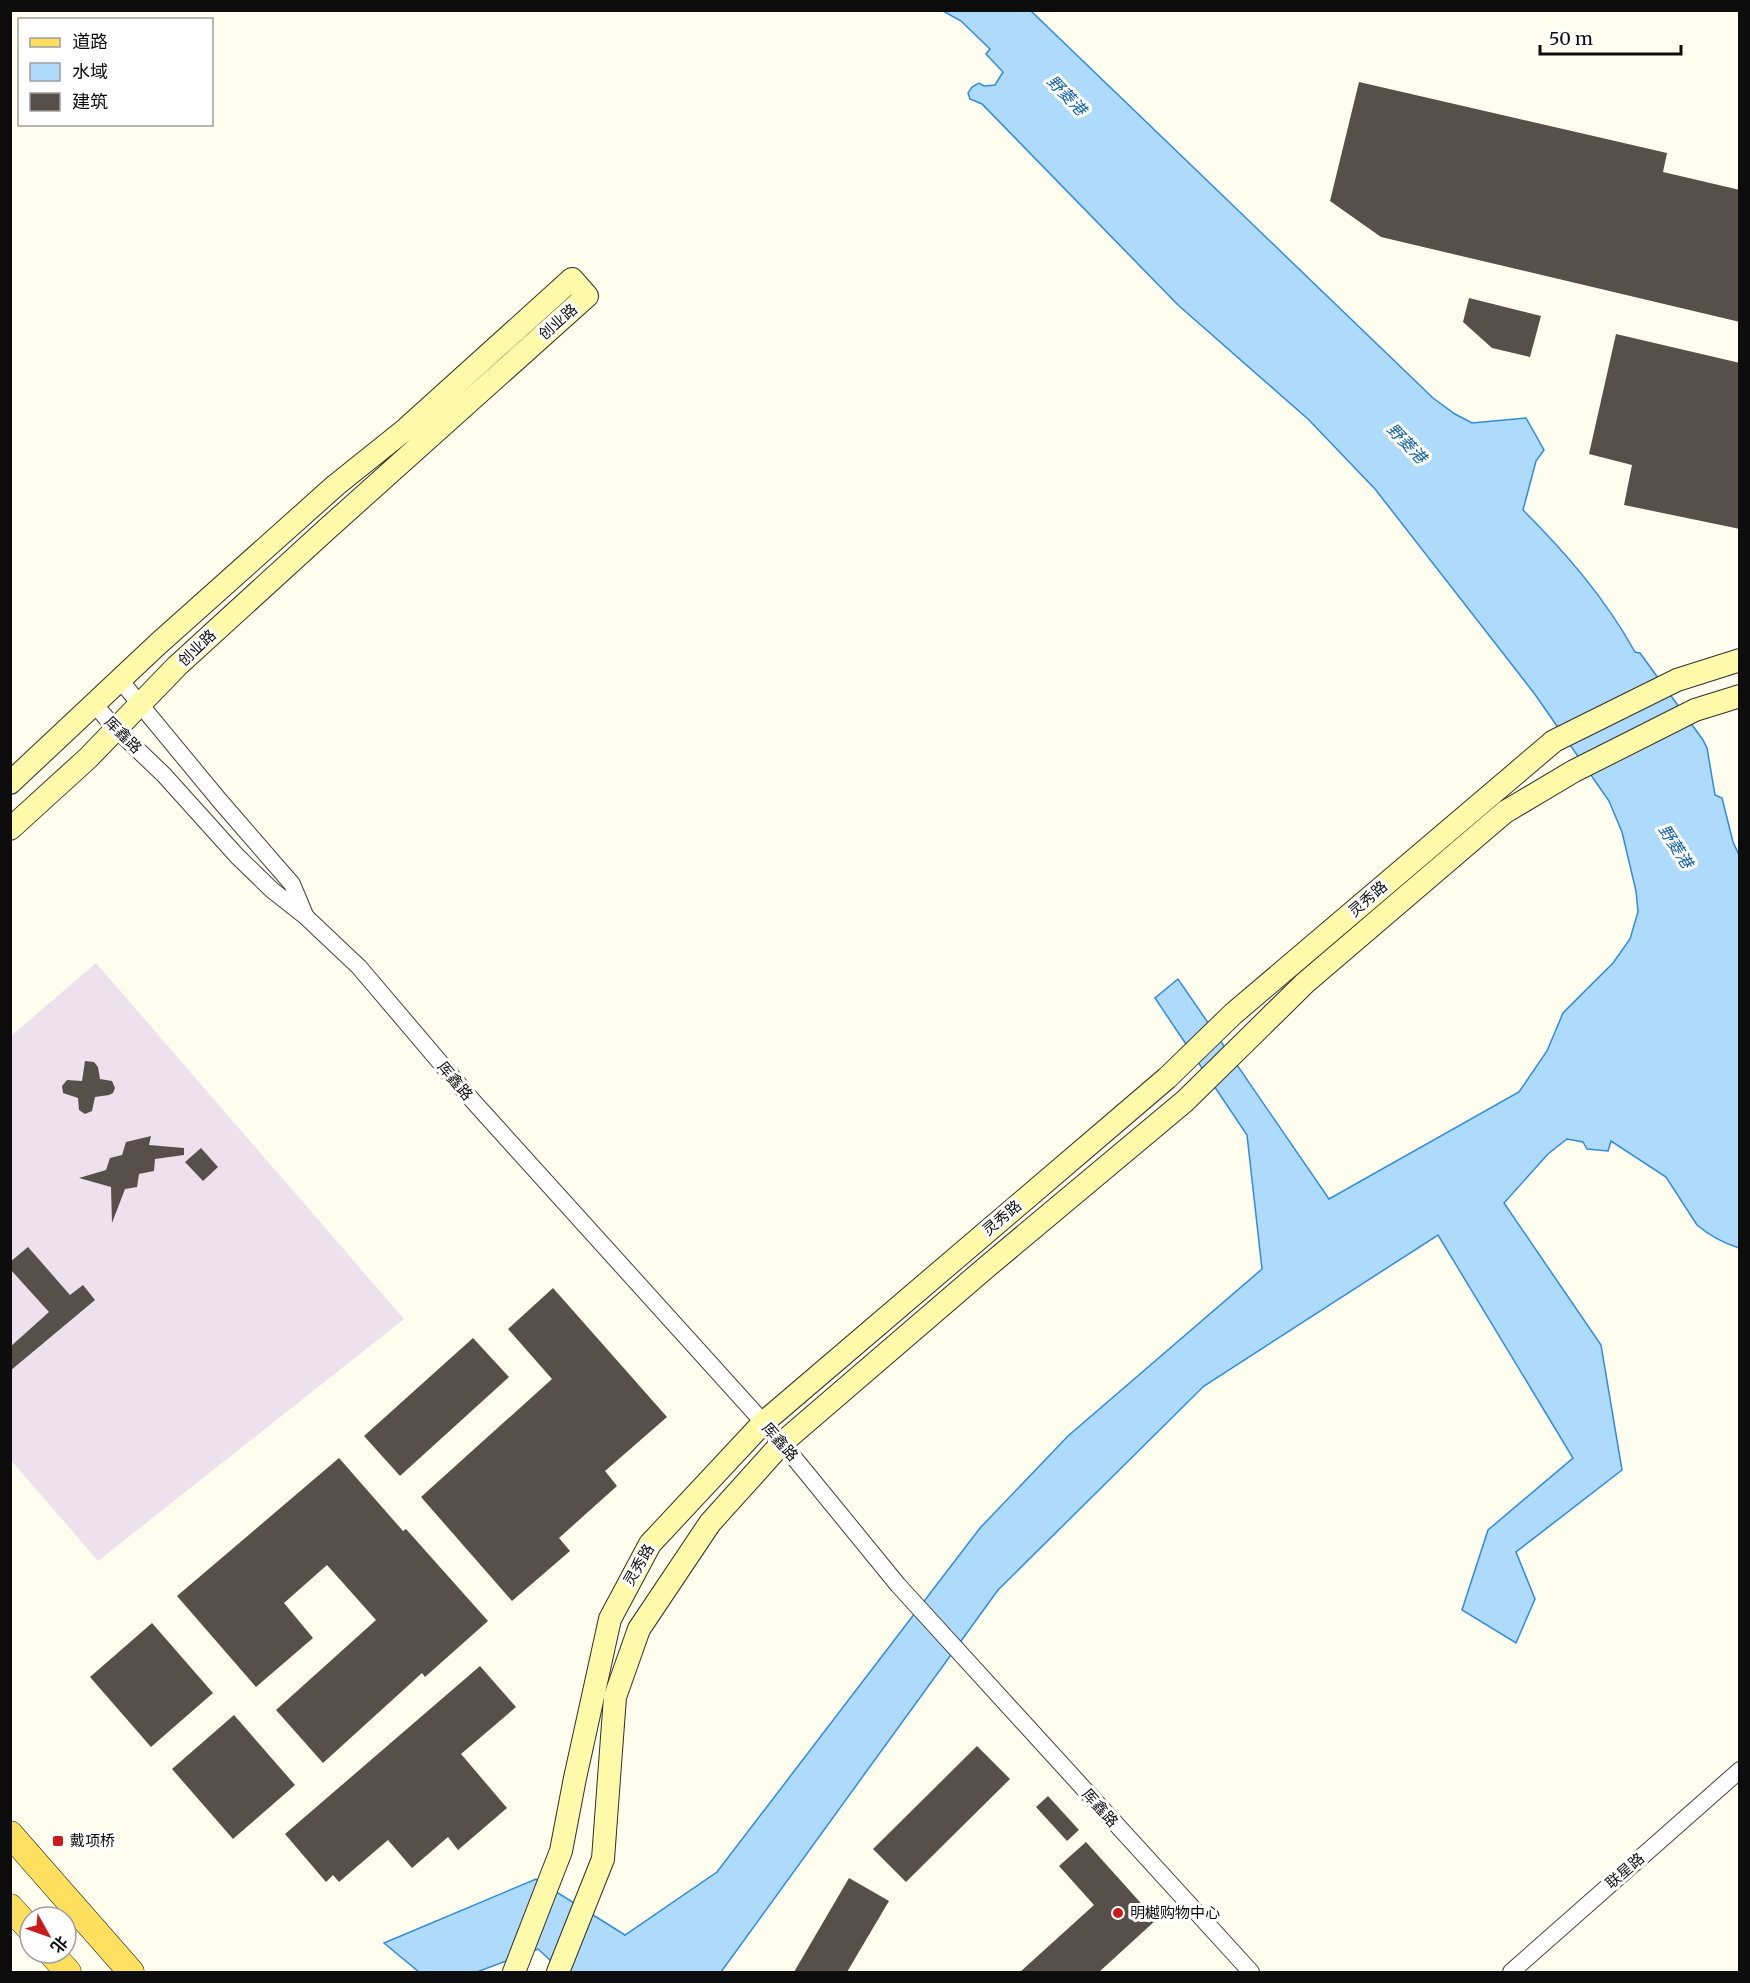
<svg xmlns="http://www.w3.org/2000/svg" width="1750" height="1983" viewBox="0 0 1750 1983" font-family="Merriweather,'Noto Sans SC',serif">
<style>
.industrial{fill:#ece1ed}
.water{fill:#aedafb;stroke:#2e8cd9;stroke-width:1.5}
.building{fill:#574f49}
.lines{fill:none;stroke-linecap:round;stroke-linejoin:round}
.street-casing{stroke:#404040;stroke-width:18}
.secondary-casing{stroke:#2f2f2f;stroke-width:24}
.primary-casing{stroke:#1e1e1e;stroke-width:27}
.street{stroke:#fff;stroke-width:16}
.secondary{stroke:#fffaa9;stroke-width:22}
.primary{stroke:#ffe05e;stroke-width:26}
.poi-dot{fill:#ca1a19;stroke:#fff;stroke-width:2}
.labels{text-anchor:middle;stroke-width:6;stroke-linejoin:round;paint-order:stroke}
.street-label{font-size:15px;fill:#0d0d0d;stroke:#fff}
.poi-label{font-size:15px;fill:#0d0d0d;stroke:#fff;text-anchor:start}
.water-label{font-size:16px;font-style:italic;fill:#0c5daa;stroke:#fff}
</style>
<rect width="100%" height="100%" fill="#fffdee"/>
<polygon class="industrial" points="96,963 404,1319 98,1561 11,1460 10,1037"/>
<path class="water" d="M943,11H1031L1433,398L1455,414L1472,423L1526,418L1544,450L1536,461L1523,510C1566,553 1605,598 1635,652L1640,653L1703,740L1707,748L1715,795L1722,798L1733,842L1739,855V1248C1723,1243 1710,1236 1697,1225L1666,1177L1611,1141L1608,1151L1587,1149L1583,1142L1567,1139L1548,1154L1504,1203L1601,1345L1622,1470L1516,1552L1535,1599L1516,1643L1462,1610L1488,1530L1573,1458L1438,1235L1204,1386L998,1590L721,1972H563L538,1949L477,1972H419L384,1943L536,1879L625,1935L717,1872L980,1528L1068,1436L1262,1269L1247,1135L1155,998L1178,979L1329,1199L1519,1092L1547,1051L1563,1013L1613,963L1630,939L1638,912L1636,891L1622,832L1609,801L1534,693L1375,489L1308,419L1178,305L982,104L970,99L968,93L972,87L979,83L984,86L995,85L1003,72L986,54L990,49L961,21Z"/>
<g class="building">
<polygon points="1359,82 1667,153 1663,172 1740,190 1740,322 1381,237 1330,201"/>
<polygon points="1469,298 1541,316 1530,357 1492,348 1463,322"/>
<polygon points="1616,334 1740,363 1740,529 1624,505 1632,465 1589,454"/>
<polygon points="85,1061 94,1062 98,1067 100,1079 112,1081 115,1088 113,1093 109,1095 95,1097 92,1111 85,1114 79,1110 78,1098 63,1093 62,1086 67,1080 82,1081"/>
<polygon points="151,1136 149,1145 184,1148 184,1155 155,1159 154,1171 139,1174 137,1187 125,1189 112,1223 111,1187 79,1178 106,1170 110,1158 122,1155 126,1142"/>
<polygon points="201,1148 218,1167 203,1181 185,1162"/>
<polygon points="28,1247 70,1295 83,1285 95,1300 10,1371 10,1347 49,1312 10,1269 10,1262"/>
<polygon points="553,1288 667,1417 605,1471 617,1486 559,1538 570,1551 512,1601 421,1497 552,1379 508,1329"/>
<polygon points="473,1338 509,1377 400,1476 364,1436"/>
<polygon points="339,1458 403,1531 406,1529 488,1621 425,1677 422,1673 323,1763 276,1710 376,1620 327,1565 284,1603 313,1638 256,1687 177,1596"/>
<polygon points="152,1623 213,1693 151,1747 90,1677"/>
<polygon points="480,1666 516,1707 461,1754 507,1808 458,1850 448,1837 412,1868 388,1840 339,1882 333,1875 326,1882 285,1834"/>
<polygon points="234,1715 295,1785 233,1839 172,1769"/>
<polygon points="977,1746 1010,1779 906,1882 873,1849"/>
<polygon points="1048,1796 1079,1830 1067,1841 1036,1807"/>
<polygon points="1086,1842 1156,1920 1099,1972 1020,1972 1094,1905 1059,1866"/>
<polygon points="849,1878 889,1901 847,1972 794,1972"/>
</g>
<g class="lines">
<defs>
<g id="street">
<polyline points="120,680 220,801 292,884 305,915"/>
<polyline points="94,704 116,729 164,775 237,856 272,890 305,916 359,967 472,1100 782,1443 898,1585 1251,1972"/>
<polyline points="1511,1972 1740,1770"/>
</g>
<g id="secondary">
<polyline points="10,783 158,644 336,485 406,429 572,279 587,296 327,529 177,666 88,758 10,829"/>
<polyline points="514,1972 561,1851 575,1778 610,1619 650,1544 763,1423 1167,1078 1233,1014 1554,741 1677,680 1740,660"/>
<polyline points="558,1972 603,1859 615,1697 639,1629 710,1523 782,1443 989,1265 1185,1101 1305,983 1505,812 1574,771 1695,710 1740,696"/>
</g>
<g id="primary">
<polyline points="10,1834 131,1972"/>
<polyline points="10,1907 30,1929"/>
<polyline points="51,1953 68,1972"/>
</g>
</defs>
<use href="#street" class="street-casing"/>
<use href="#secondary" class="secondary-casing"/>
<use href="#primary" class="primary-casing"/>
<use href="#street" class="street"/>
<use href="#secondary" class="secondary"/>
<use href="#primary" class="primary"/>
</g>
<g class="poi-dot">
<rect x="52" y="1835" width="12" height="12" rx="3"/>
<circle cx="1118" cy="1913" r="6"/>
</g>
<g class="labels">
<g class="street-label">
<text transform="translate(558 322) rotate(-41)" y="5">创业路</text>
<text transform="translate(197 648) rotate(-43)" y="5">创业路</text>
<text transform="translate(123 735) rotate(45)" y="5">厍鑫路</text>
<text transform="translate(1368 899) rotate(-41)" y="5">灵秀路</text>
<text transform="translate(455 1081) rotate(50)" y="5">厍鑫路</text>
<text transform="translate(1002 1218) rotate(-40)" y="5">灵秀路</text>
<text transform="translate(780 1442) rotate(48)" y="5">厍鑫路</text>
<text transform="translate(639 1565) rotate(-60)" y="5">灵秀路</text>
<text transform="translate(1100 1808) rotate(48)" y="5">厍鑫路</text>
<text transform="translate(1625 1871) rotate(-41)" y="5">联星路</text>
</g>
<g class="poi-label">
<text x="70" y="1846">戴项桥</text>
<text x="1130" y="1918">明樾购物中心</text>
</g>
<g class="water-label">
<text transform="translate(1067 95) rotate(46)" y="6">野菱港</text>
<text transform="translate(1407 443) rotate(46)" y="6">野菱港</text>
<text transform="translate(1676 846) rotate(57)" y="6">野菱港</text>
</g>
</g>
<rect width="1750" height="1983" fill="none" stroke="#0d0d0d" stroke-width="24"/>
<rect x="18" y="18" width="195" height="108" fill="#ffffff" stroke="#9e9e9e" stroke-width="1.5"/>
<rect x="30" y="38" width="30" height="9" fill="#ffe05e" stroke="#9e9e9e" stroke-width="1.5"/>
<text x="72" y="48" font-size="18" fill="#0d0d0d">道路</text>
<rect x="30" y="63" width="30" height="18" fill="#aedafb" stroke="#9e9e9e" stroke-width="1.5"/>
<text x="72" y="78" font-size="18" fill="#0d0d0d">水域</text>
<rect x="30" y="93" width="30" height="18" fill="#574f49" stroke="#9e9e9e" stroke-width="1.5"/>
<text x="72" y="108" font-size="18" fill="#0d0d0d">建筑</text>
<g transform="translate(48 1935) rotate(130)"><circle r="28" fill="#ffffff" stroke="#9e9e9e" stroke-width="1.5"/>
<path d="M0-4.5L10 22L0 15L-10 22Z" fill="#ca1a19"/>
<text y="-9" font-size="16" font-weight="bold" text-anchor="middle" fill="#0d0d0d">北</text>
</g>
<path d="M1540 45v9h141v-9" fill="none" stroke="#0d0d0d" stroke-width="3"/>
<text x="1549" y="45" font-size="18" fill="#0d0d0d" stroke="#ffffff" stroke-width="4.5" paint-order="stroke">50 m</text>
</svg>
